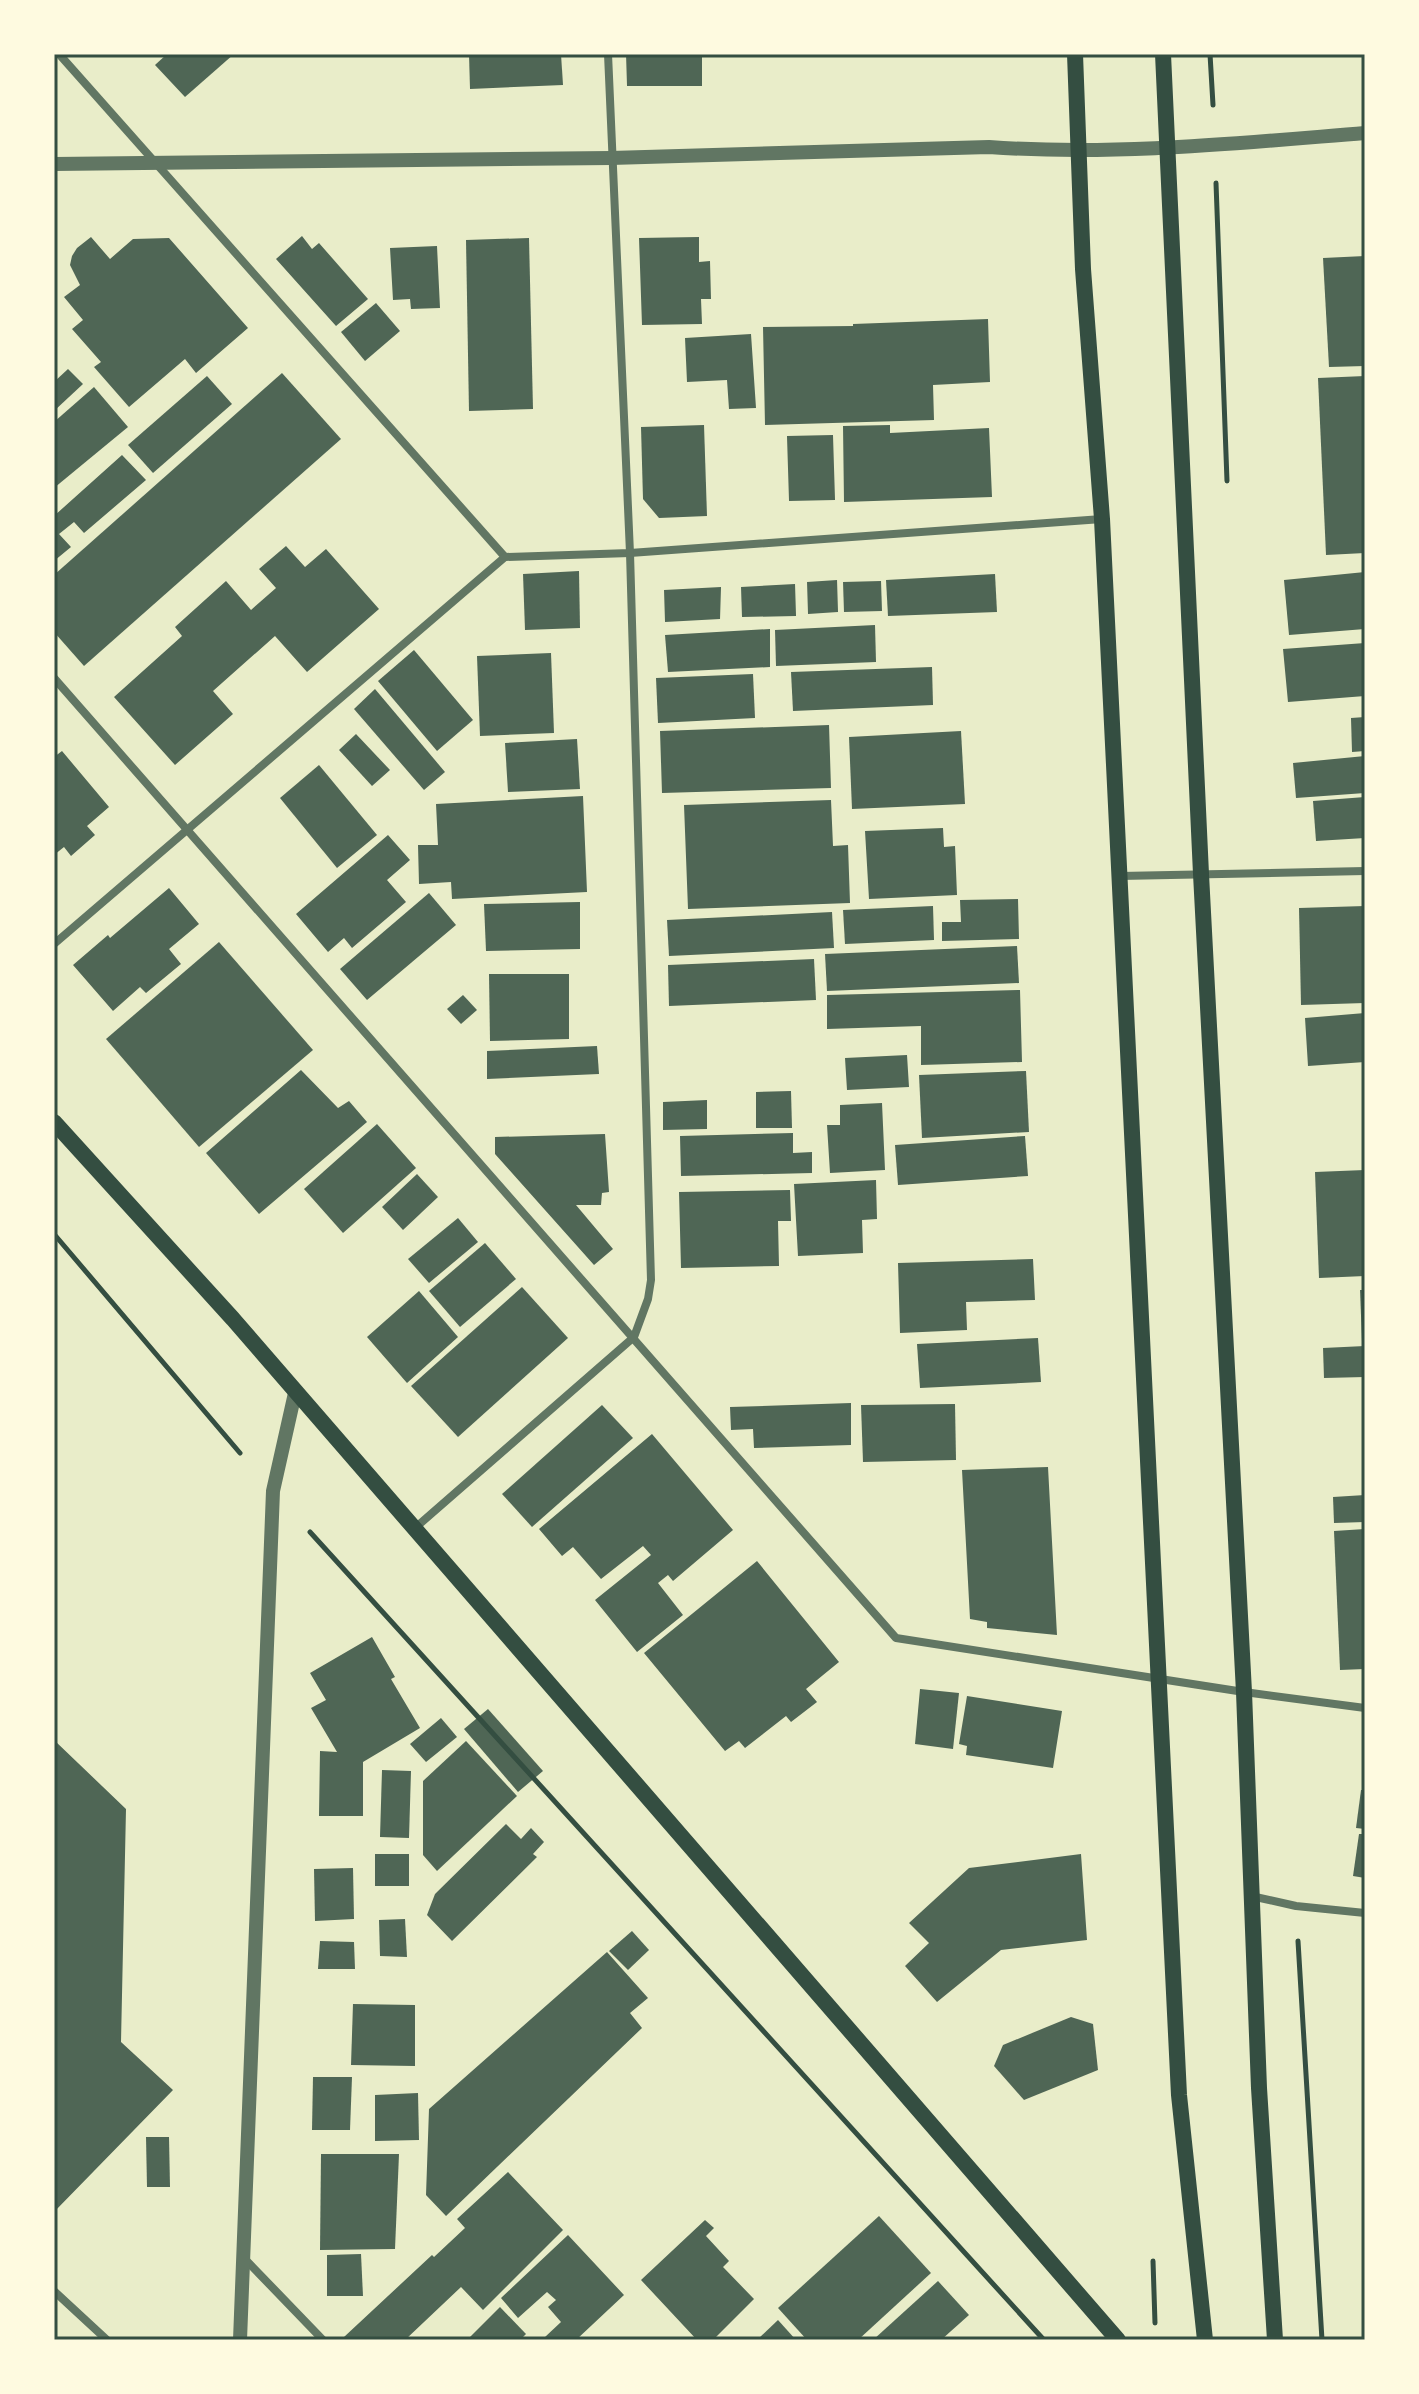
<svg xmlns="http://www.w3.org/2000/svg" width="1419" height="2394" viewBox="0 0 1419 2394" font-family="Merriweather,serif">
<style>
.building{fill:#4f6655}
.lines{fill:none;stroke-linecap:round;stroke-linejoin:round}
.path{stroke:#344e41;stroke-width:5}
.minor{stroke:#617663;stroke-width:8}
.tertiary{stroke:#617663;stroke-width:14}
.secondary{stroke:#344e41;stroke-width:16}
.neatline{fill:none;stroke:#344e41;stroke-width:3}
</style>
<rect width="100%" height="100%" fill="#e9edc9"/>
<g class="building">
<polygon points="167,54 234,54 185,97 155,65"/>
<polygon points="469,54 561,54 563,85 470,89"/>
<polygon points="626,54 702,54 702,86 627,86"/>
<polygon points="302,236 312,249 319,243 368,299 336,326 276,259"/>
<polygon points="91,237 110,259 133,239 169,238 248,328 196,373 185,359 129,407 94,367 101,362 72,329 83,320 64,297 80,285 70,265 72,256 77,248"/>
<polygon points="699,237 699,262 710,261 711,299 701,299 702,324 642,325 639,238"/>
<polygon points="529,238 533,409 469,411 466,240"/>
<polygon points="437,246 440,308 411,309 410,299 393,300 390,248"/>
<polygon points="1365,256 1365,366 1329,367 1323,258"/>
<polygon points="376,303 400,331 365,361 341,332"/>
<polygon points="988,319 990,382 933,385 934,420 765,425 763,327 853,326 853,324"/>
<polygon points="751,334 756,408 729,409 727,380 687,382 685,338"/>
<polygon points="68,369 83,384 54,411 54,382"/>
<polygon points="282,373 341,439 84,666 54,632 54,575"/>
<polygon points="207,376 232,404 153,473 128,445"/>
<polygon points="1365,376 1365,553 1326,555 1318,378"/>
<polygon points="94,387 128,427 54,488 54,422"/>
<polygon points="704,425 707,516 659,518 643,499 641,427"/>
<polygon points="890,425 890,433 989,428 992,497 844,502 843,426"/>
<polygon points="833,435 835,500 789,501 787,436"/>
<polygon points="122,455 146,480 84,533 74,522 59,534 71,547 54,561 54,516"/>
<polygon points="286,546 305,567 326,549 379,609 307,672 275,636 213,691 233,714 175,765 114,697 182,636 175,627 226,581 251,610 276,588 259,569"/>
<polygon points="579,571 580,628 525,630 523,574"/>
<polygon points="1365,572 1365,629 1289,635 1284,580"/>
<polygon points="995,574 997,612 888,616 886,580"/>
<polygon points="837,580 838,612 808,614 807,582"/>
<polygon points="881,581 882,611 844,612 843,582"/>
<polygon points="795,584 796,616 742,617 741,587"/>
<polygon points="721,587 720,619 665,622 664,590"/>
<polygon points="875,625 876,662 776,666 775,630"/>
<polygon points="770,629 770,667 668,672 665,635"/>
<polygon points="1365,643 1365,696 1288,702 1283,649"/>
<polygon points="414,650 473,720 437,751 378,681"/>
<polygon points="551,653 554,733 480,736 477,656"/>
<polygon points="932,667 933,705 793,711 791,672"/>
<polygon points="753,674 755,718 658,723 656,678"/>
<polygon points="375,689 445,772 424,790 354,709"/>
<polygon points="1365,717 1365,751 1352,752 1351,718"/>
<polygon points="829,725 831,788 662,793 660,731"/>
<polygon points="961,731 965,804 852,809 849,737"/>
<polygon points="356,734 390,770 372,786 339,750"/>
<polygon points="577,739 580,789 508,792 505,743"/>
<polygon points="62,751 109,807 87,826 95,835 71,856 64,847 54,855 54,757"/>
<polygon points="1365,756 1365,793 1296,798 1293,763"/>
<polygon points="319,765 377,835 337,868 280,798"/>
<polygon points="583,796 587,892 452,899 451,882 419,884 418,845 438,845 436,804"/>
<polygon points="1365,797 1365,838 1316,841 1313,801"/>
<polygon points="831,800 833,846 848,845 850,903 688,909 684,805"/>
<polygon points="943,828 944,847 955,846 957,895 869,899 865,831"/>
<polygon points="388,835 410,860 387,880 406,902 352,948 344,938 328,952 296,914"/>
<polygon points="169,888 199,924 169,949 181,964 146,993 140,987 113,1011 73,965 108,935 110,938"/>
<polygon points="429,893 456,925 367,1000 340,969"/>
<polygon points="1018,899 1019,939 942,941 942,922 961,922 960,900"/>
<polygon points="580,902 580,949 486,951 484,904"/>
<polygon points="933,906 934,940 845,944 843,910"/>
<polygon points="1365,906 1365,1003 1301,1005 1299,908"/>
<polygon points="832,912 834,948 669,956 667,920"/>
<polygon points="219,942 313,1050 199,1147 106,1039"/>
<polygon points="1017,946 1019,983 827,991 825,954"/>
<polygon points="814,959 816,1000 669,1006 668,965"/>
<polygon points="489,974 569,974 569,1039 490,1041"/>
<polygon points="1020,990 1022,1062 921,1065 921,1026 827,1029 827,995"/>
<polygon points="463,995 477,1010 461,1024 447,1009"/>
<polygon points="1365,1013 1365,1062 1308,1066 1305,1018"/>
<polygon points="597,1046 599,1074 487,1079 487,1051"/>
<polygon points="907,1055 909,1087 847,1090 845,1058"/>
<polygon points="301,1070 338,1108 349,1101 367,1122 259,1214 206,1153"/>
<polygon points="1026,1071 1029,1132 922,1138 919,1075"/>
<polygon points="791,1091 792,1128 756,1128 756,1092"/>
<polygon points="707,1100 707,1129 663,1130 663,1102"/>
<polygon points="882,1103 885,1170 830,1173 827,1125 840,1125 840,1105"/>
<polygon points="377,1124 416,1168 343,1233 304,1189"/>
<polygon points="793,1133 793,1153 812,1152 812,1173 681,1176 680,1136"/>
<polygon points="605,1134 609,1192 602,1193 601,1205 576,1205 613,1249 594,1265 495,1154 495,1137"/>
<polygon points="1025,1136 1028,1176 898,1185 895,1145"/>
<polygon points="1365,1170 1365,1276 1319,1278 1315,1172"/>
<polygon points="417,1174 438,1197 403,1230 382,1207"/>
<polygon points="876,1180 877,1219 862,1220 863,1253 798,1256 794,1184"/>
<polygon points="790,1190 791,1221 778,1221 779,1266 681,1268 679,1192"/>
<polygon points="458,1218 478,1242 429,1283 408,1259"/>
<polygon points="485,1243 516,1279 460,1327 429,1291"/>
<polygon points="1033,1259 1035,1300 966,1302 967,1330 900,1333 898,1263"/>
<polygon points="522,1287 568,1338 458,1437 411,1386"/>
<polygon points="1360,1290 1365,1290 1365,1341 1362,1341"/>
<polygon points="419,1291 458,1337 407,1383 367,1337"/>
<polygon points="1038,1338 1041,1382 920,1388 917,1344"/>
<polygon points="1365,1346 1365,1377 1324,1378 1323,1348"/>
<polygon points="851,1403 851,1445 754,1448 753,1429 731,1430 730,1407"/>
<polygon points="955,1404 956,1460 863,1462 861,1405"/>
<polygon points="602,1405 633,1438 532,1527 502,1494"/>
<polygon points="652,1434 733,1530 673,1581 668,1575 658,1583 683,1615 637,1652 595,1600 651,1555 643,1546 601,1579 573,1547 562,1556 539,1529"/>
<polygon points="1048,1467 1057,1635 987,1628 987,1622 970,1619 962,1470"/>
<polygon points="1365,1495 1365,1522 1334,1523 1333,1497"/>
<polygon points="1365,1529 1365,1669 1340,1670 1334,1531"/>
<polygon points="757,1561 839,1662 806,1689 817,1702 791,1722 786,1716 745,1748 739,1741 725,1751 644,1653"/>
<polygon points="372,1637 395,1677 391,1679 420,1728 363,1762 363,1816 319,1816 320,1751 337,1752 311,1708 326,1700 310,1673"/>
<polygon points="920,1689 959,1693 953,1749 915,1744"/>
<polygon points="967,1696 1062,1711 1053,1768 966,1755 967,1746 959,1744"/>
<polygon points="488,1709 543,1771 518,1792 464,1729"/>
<polygon points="441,1718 457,1737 426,1762 410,1744"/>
<polygon points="54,1740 126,1809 121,2042 173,2090 54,2212"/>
<polygon points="466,1741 517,1796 437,1871 423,1855 423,1781"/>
<polygon points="382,1770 411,1771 409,1838 380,1837"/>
<polygon points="1361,1790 1365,1790 1365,1829 1356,1828"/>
<polygon points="506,1824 521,1839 531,1828 544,1842 533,1854 537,1857 452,1941 427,1915 435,1894"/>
<polygon points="1359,1834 1365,1834 1365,1878 1353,1876"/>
<rect x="375" y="1854" width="34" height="32"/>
<polygon points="1081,1854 1087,1940 1001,1950 937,2002 905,1966 929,1943 909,1923 969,1868"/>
<polygon points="353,1868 354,1919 315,1921 314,1869"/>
<polygon points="405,1919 407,1957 380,1956 379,1920"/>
<polygon points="632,1931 649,1950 628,1970 609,1951"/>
<polygon points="320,1941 354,1942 355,1969 318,1969"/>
<polygon points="607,1952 648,1998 630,2013 642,2028 446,2216 426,2195 429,2109"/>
<polygon points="353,2004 415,2005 415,2066 351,2065"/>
<polygon points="1071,2017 1093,2024 1098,2070 1024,2100 994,2066 1003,2045"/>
<polygon points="313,2077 352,2077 350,2130 312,2130"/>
<polygon points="418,2093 419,2140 375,2141 375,2095"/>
<polygon points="146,2137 169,2137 170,2187 147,2187"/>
<polygon points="321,2154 399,2154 395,2249 320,2250"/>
<polygon points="508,2172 563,2230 483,2310 461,2287 405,2340 347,2340 344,2337 432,2255 434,2257 465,2228 457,2219"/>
<polygon points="879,2216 931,2273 858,2340 807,2340 778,2308"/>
<polygon points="705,2220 714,2228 706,2236 729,2261 723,2267 754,2299 713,2340 697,2340 641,2280"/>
<polygon points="568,2235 624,2295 576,2340 548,2340 545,2337 561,2322 548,2307 556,2300 547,2292 518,2318 501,2298"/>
<polygon points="361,2254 363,2296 327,2296 327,2255"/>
<polygon points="938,2281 969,2315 941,2340 873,2340"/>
<polygon points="500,2307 526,2334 520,2340 467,2340"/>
<polygon points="778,2320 796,2340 757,2340"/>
</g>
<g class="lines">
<g class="path">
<polyline points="1210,54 1213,105"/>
<polyline points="1216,183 1227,481"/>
<polyline points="54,1234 240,1453"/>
<polyline points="310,1532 1044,2340"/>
<polyline points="1298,1941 1322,2340"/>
<polyline points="1153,2261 1155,2323"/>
</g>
<g class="minor">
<polyline points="59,54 505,557 630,553 1102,519"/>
<polyline points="54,678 896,1638 1244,1692 1365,1708"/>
<polyline points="1120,876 1365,871"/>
<polyline points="54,944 505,557"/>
<polyline points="415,1528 634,1337 648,1299 651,1280 630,553 608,54"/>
<polyline points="1251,1896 1296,1906 1365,1913"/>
<polyline points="243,2257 323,2340"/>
<polyline points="54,2291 107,2340"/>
</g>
<g class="tertiary">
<path d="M54,164L611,158L989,147C1114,156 1240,143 1365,133"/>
<polyline points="240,2340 273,1491 295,1393"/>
</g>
<g class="secondary">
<polyline points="1075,54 1083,269 1102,519 1179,2095 1205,2340"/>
<polyline points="1163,54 1201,874 1244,1692 1259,2088 1275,2340"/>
<polyline points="54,1122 233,1319 1118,2340"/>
</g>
</g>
<rect width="1419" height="2394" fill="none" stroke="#fefae0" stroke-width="112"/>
<rect x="56" y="56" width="1307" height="2282" class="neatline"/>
</svg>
